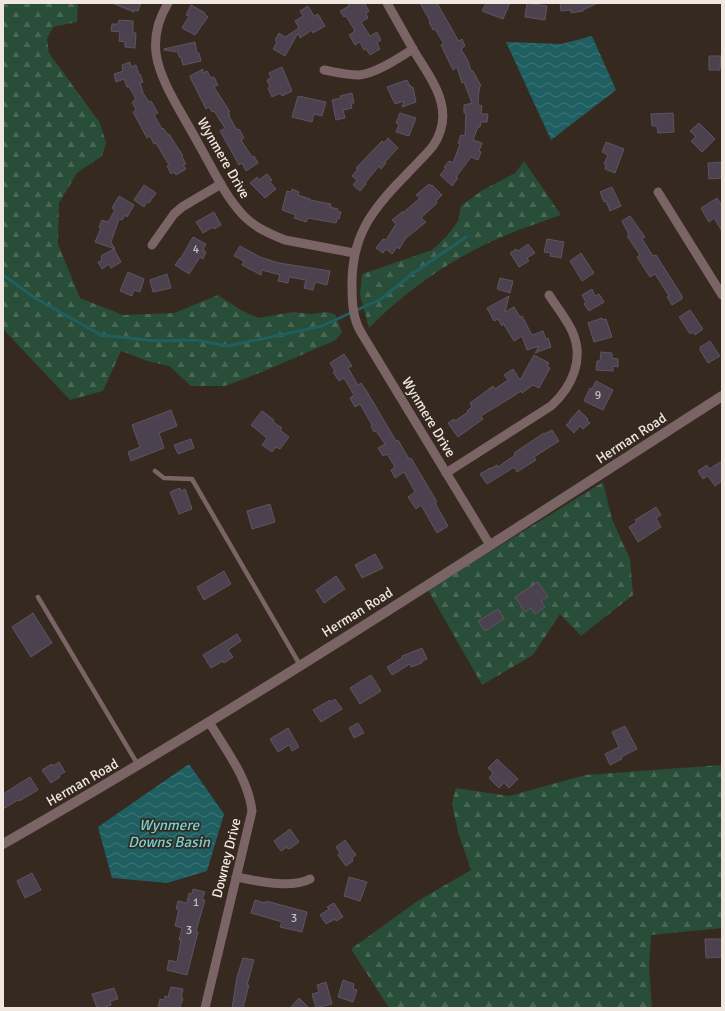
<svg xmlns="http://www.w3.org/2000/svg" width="725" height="1011" viewBox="0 0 725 1011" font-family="Signika,sans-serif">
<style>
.forest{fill:url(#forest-firs)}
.water{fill:url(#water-waves)}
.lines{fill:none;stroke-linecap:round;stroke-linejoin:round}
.stream{stroke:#205f61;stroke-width:3}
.building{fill:#4c414e;stroke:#5f5461}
.service{stroke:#7a6465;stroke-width:4.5}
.minor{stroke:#7a6465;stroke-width:9}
.tertiary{stroke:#7a6465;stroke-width:10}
.labels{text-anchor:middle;stroke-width:3.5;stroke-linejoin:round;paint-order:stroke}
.number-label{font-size:12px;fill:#c6bebc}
.street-label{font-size:14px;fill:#efe7e0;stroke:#36291f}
.water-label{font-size:15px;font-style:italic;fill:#70d2d6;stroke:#36291f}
</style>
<defs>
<pattern id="forest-firs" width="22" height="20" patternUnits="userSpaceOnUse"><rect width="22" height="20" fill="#284d39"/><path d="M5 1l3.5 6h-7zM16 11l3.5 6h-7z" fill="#486755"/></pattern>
<pattern id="water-waves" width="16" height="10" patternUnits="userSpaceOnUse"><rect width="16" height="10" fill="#205f61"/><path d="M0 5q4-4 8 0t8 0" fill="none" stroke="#417677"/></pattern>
</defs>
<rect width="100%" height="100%" fill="#36291f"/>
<g class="forest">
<polygon points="3,3 78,3 77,22 53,27 47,39 49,53 100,123 106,143 102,156 77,173 59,203 58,244 80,298 123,315 174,313 218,295 239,309 258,318 293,312 311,314 327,312 335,314 342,332 336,340 262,372 225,386 191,386 169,366 147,361 121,351 103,391 70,400 3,329"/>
<path d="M524,161L561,215C536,224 508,233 484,245C443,265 401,295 369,328L360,295L362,274L432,250L447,236L458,221L461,206L481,191L515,173Z"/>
<polygon points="603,482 612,519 630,559 633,595 581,636 560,614 533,655 482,685 428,590"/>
<polygon points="722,765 722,928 651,935 649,967 652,1008 389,1008 351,949 416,902 471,870 458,832 452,804 456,788 509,796 585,775"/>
</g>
<g class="water">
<polygon points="592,36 616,90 551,140 506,42 561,44"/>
<polygon points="189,764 224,814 207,871 167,883 112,878 98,827"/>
</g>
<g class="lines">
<polyline class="stream" points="3,275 35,298 101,335 156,341 195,340 228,346 322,326 381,299 412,274 466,237"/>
</g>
<g class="building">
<polygon points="112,3 141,3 138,11 134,10 134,12"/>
<polygon points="348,3 361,3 363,6 365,4 369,11 366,13 368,18 361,22 370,36 377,32 381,40 377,43 380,49 370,55 366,49 364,50 360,42 355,45 349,35 355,31 346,16 344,17 340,11 349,6"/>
<polygon points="420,3 437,3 458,40 459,41 462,39 465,46 461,49 468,61 471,71 473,71 481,86 479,87 480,90 479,90 478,104 479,105 482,106 481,114 488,114 487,122 481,122 480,127 478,127 473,140 482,143 479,151 481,152 478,160 471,157 456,177 458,178 452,186 440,175 446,168 444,167 449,161 453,163 460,144 458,143 461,135 465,136 466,113 464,113 464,105 472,103 464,82 462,83 457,67 453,70 441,45 444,44 435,29 433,30 429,22 430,21"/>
<polygon points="486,3 510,3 503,19 482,11"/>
<polygon points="527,3 547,6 545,20 525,17"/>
<polygon points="560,3 598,3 583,10 583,11 571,13 571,10 561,11"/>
<polygon points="191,5 205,13 204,14 208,17 195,35 182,28 189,16 186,15"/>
<polygon points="308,6 314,16 318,14 325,26 313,33 312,30 300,38 298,33 285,56 273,49 277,42 275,40 279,33 285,37 299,28 295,21 303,16 300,11"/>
<polygon points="119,20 133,21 133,33 136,33 135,48 125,47 125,42 119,41 120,32 111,31 112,24 118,24"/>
<polygon points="195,42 197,53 199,53 201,61 183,65 181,57 179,57 178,52 164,50 164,49"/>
<polygon points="709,56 721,56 720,70 709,70"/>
<polygon points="130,62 131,67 136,65 139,75 140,74 143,82 140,83 143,93 149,102 151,101 158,113 154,115 162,129 163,128 168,135 169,134 183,156 182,157 186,164 183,165 186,169 176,175 174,172 171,174 167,166 169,165 156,143 154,144 150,136 147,138 133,112 136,110 132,102 136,99 129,87 127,87 124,79 116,82 114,74 123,71 122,65"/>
<polygon points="282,67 292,91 282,96 280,93 272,97 268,88 270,87 267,80 271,78 269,73"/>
<polygon points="203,69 203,73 207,71 211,78 214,77 218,85 214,87 230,112 228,112 230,116 229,116 237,130 239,129 244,138 241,140 252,157 254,156 258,163 246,171 242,163 239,165 220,131 225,128 214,111 212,112 209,107 206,109 191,79 190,76"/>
<polygon points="407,80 410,87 410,85 411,87 413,87 416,102 402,107 404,101 395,104 387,87"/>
<polygon points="352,93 354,103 351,103 352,108 343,110 345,118 336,120 332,100 341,98 340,96"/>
<polygon points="298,96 326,102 322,116 314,114 312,122 292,117"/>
<polygon points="400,113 416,118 409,136 396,132 399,124 396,123"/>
<polygon points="673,113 674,132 658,133 657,126 652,126 651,114"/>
<polygon points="699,123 715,139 702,152 691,141 696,137 690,131"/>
<polygon points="388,138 398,148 385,162 386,163 381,169 379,166 365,183 366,184 360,191 353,185 357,180 352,176 358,169 356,168 382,141 384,143"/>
<polygon points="606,142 624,149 615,173 605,169 606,165 604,164 608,155 602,152"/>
<polygon points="722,162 722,178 709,179 708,163"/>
<polygon points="267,174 272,180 270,182 276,189 265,198 250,183 257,177 259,180"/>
<polygon points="429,184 431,186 432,185 442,195 436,201 437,203 421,218 426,222 406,238 399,249 397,247 392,254 386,249 383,253 376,248 383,239 386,240 396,224 392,220 402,212 404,212 420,198 416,195"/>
<polygon points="144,185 156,193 149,203 148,201 144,207 134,200"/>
<polygon points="612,187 621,206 610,211 606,201 604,202 600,192"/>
<polygon points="292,189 299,192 298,195 310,199 310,200 331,204 330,207 338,209 338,212 341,212 339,219 337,219 336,223 308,218 306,222 294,218 296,215 282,210 287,191 291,192"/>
<polygon points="119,196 134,205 127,217 125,215 122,220 119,219 111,242 115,249 95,242 101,228 99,227 102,220 108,222 115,210 112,208"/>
<polygon points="717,198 722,206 722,231 714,218 709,222 701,208"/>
<polygon points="214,212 221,225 214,229 213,227 203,233 196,222"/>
<polygon points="630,216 645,237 642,239 653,256 656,255 682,296 682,299 672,305 667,297 669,296 655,274 650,277 637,257 640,255 627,236 629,235 622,221"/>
<polygon points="193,237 206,244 203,250 206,252 203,259 200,257 189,274 175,265 180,258 181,258"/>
<polygon points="547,239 564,242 561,258 550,256 551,253 544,252"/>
<polygon points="528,244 535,253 527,258 529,261 519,267 510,253 516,249 518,251"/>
<polygon points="240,246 260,257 279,263 330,271 327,285 315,282 313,290 304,288 306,280 289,277 288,283 278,281 280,275 262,270 261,275 242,265 244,261 234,256"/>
<polygon points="114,249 121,262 111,268 109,264 102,269 98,262 102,260 101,256"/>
<polygon points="581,253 594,273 582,281 570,261"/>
<polygon points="128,272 144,279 140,292 134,290 132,296 120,291"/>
<polygon points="167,274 171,288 153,292 150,280"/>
<polygon points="500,278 513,281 510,293 497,289"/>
<polygon points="592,289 595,296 599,294 604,302 589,311 584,304 586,302 582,295"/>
<polygon points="509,296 505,312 514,307 520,317 522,316 532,335 543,331 546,339 548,338 551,347 535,353 539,346 527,350 522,336 514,341 503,323 502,326 498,319 494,321 487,308"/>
<polygon points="690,310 703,329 695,335 693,332 690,334 679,317"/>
<polygon points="602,318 603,320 606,319 612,337 594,342 588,323"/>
<polygon points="710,341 720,356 708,363 700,350 700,347"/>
<polygon points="601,352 612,353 612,358 618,359 618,367 613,366 613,371 596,370 597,361 600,361"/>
<polygon points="344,354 352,366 348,368 358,385 361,383 366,390 396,441 398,440 409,459 411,458 437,502 435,503 448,526 437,533 421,505 416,509 408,497 415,492 404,472 395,478 391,470 395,467 387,454 383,456 378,448 385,444 376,431 374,432 371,426 372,425 360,404 355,407 350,398 354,395 344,378 339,381 333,372 335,371 330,363"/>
<polygon points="534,355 549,363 547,366 550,368 539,388 533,385 522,393 521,391 512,397 481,416 483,419 458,437 448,423 454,419 455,421 468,412 467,411 472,407 470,403 493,386 495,389 508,380 504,375 513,369 520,380"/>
<polygon points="596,381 613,390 603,410 584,401 590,388 592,389"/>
<polygon points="171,410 177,426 159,433 164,448 131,461 128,452 140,447 132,425"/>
<polygon points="579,410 588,419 587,420 590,423 583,429 580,426 574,433 566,425 570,422 569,421"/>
<polygon points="262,411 274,420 273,422 282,428 280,430 289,437 280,449 276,447 272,452 262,445 267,438 251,425"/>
<polygon points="552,430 559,441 534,457 536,460 517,472 515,468 513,468 487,484 480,474 490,468 490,469 497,465 498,467 515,455 514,453 544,433 544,434"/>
<polygon points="191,439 194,448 178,454 174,445"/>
<polygon points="722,461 722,481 715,486 708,476 703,479 698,471 707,465 709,469"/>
<polygon points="180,488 181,491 185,489 192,509 179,514 170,492"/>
<polygon points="270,504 275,522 252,529 247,511"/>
<polygon points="656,507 661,515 656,518 661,527 638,542 629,527 637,522 635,520"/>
<polygon points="375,554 383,568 362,578 355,565"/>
<polygon points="224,571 231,584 204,600 197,587"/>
<polygon points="336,576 345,589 324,603 316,590"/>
<polygon points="538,582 548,597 541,601 545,607 535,614 531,608 525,612 515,597"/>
<polygon points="498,609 504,619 485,631 478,621"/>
<polygon points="33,613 52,643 31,657 12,627"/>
<polygon points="237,634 241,641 228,650 233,657 224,663 223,661 211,668 203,655"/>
<polygon points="422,648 427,659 422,661 422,663 411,667 410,664 392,675 387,667 402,658 402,656"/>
<polygon points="371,675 381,691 360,704 350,688"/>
<polygon points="335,699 342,709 321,722 313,710 330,700 331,702"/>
<polygon points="358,723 364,733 354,738 349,728"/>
<polygon points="625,726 637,749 621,757 622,759 610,765 605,754 619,747 612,732"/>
<polygon points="288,728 299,747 292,751 289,745 278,752 270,739"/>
<polygon points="497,759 518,779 509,788 504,783 499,788 489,778 493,773 488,768"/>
<polygon points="59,762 65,772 59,775 60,777 51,783 42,770 52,764 53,766"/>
<polygon points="30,777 38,790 19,801 18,800 3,809 3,794"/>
<polygon points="290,829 299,842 291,848 288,849 287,847 281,851 274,841"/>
<polygon points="345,840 356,855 352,858 353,861 346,866 338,855 340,853 336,847"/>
<polygon points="32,873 41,890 25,898 17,881"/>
<polygon points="349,877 367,882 360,901 344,896"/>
<polygon points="193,889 205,892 202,900 205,900 196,931 198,932 187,975 167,970 169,960 177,962 181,940 179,940 182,928 175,926 179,909 176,909 178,901 187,903 189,893 192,894"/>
<polygon points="255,900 265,903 266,901 307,912 302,932 280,927 282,922 251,913"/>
<polygon points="334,903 343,917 336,921 335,919 326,924 320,915 329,909 327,907"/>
<polygon points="705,939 722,939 722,957 706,958"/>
<polygon points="243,958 254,960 247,985 249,985 243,1008 232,1008 237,977"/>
<polygon points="343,980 354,984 353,989 357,990 353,1002 338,997"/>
<polygon points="326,982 332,1004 316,1008 312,994 319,992 317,985"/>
<polygon points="171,987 183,989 181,998 183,998 180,1008 158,1008 160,999 164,1000 165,996 168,997"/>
<polygon points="114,988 118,999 110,1001 111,1005 102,1008 97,1008 92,994"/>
<polygon points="299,998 309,1008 290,1008"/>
</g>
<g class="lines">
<g class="service">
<polyline points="155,471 164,478 192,479 300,665"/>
<polyline points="38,597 138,765"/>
</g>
<g class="minor">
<path d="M168,3C159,18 154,36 156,53C160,83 184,116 198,143C212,167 224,195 243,215C254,227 270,234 285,240L354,253"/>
<path d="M387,3C396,19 405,35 414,51C432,81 457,110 433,146C425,156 415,165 406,175C372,209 351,236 352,287C352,304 353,320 362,334L490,545"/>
<path d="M324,70C335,72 347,75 359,75C375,74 399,58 413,49"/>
<polyline points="658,192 722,295"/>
<polyline points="152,245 174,214 182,207 221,184"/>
<path d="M446,473L551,406C572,387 585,359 572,331C566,318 556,306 549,295"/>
<path d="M236,877C258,881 290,889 310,879"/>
<path d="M205,1008L252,811C248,778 226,750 209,722"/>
</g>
<path class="tertiary" d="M3,844C248,704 484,549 722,396"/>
</g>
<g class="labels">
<g class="number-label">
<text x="196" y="253">4</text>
<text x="598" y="399">9</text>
<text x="196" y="906">1</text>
<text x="294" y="922">3</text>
<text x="189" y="934">3</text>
</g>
<g class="street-label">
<text transform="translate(224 158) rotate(60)" y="5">Wynmere Drive</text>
<text transform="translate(429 417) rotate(59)" y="5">Wynmere Drive</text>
<text transform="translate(631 438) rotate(-33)" y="5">Herman Road</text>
<text transform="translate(357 612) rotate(-32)" y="5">Herman Road</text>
<text transform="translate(82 782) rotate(-30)" y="5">Herman Road</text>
<text transform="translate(226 858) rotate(-76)" y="5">Downey Drive</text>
</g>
<g class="water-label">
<text x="169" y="830">Wynmere<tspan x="169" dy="17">Downs Basin</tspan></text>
</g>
</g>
<rect width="725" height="1011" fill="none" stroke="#efe7e0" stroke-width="8"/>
</svg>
